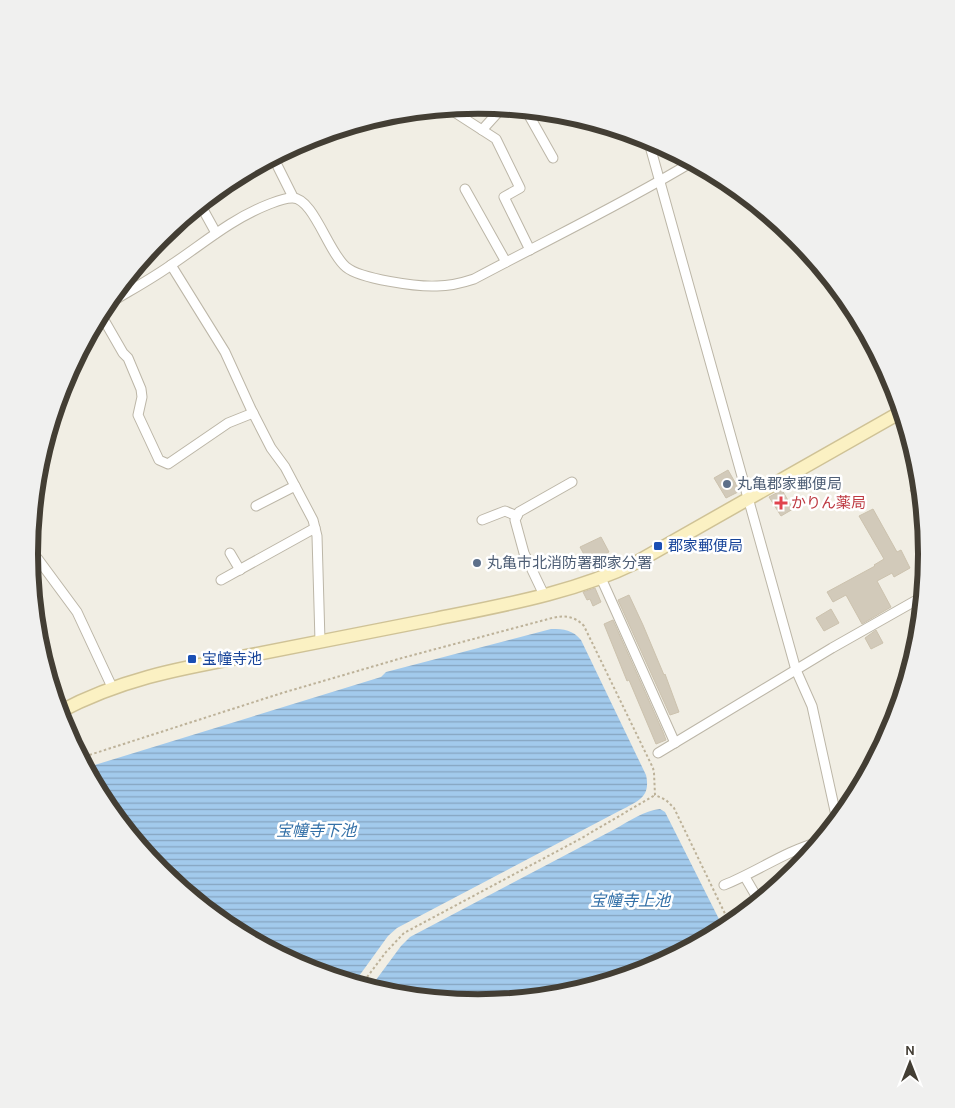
<svg xmlns="http://www.w3.org/2000/svg" width="955" height="1108" viewBox="0 0 955 1108" font-family="Karla,'Noto Sans JP',sans-serif">
<style>
.water{fill:url(#water-rules)}
.building{fill:#d2caba;stroke:#ccc2ae}
.lines{fill:none;stroke-linecap:round;stroke-linejoin:round}
.street-casing{stroke:#bcb6a7;stroke-width:11}
.secondary-casing{stroke:#cfc296;stroke-width:15}
.path{stroke:#bdb299;stroke-width:2;stroke-dasharray:2.5 2.5;stroke-linecap:butt}
.street{stroke:#fff;stroke-width:9}
.secondary{stroke:#fbf1c3;stroke-width:12}
.service-dot{fill:#5c6f8a;stroke:#fff;stroke-width:2}
.health-dot{fill:#e0444e;stroke:#fff;stroke-width:2}
.transit-dot{fill:#1a4fb4;stroke:#fff;stroke-width:2}
.labels{text-anchor:middle;stroke-width:5;stroke-linejoin:round;paint-order:stroke}
.service-label{font-size:15px;fill:#4e5e75;stroke:#fff;text-anchor:start}
.health-label{font-size:15px;fill:#be3a42;stroke:#fff;text-anchor:start}
.transit-label{font-size:15px;fill:#164399;stroke:#fff;text-anchor:start}
.water-label{font-size:16px;font-style:italic;fill:#3471a8;stroke:#fff}
.rim{fill:none;stroke:#433e34;stroke-width:6}
</style>
<defs>
<pattern id="water-rules" width="6" height="5" patternUnits="userSpaceOnUse" patternTransform="scale(1.25)"><rect width="6" height="5" fill="#a2caec"/><path d="M0 2.5h6" fill="none" stroke="#86a5c0"/></pattern>
</defs>
<rect width="100%" height="100%" fill="#f1eee4"/>
<g class="water">
<path d="M551,629C564,629 573,630 581,640L646,775C651,797 638,801 621,810L397,928L388,936L354,983L306,968L228,927L160,871L104,803L85,768L381,677L386,672Z"/>
<path d="M660,809L665,812L724,929L649,969L565,994L477,1003L390,994L370,988L401,946L410,937L615,829C629,821 644,811 660,809Z"/>
</g>
<g class="building">
<polygon points="728,470 740,491 726,498 714,478"/>
<polygon points="919,485 920,490 922,511 910,490"/>
<polygon points="782,490 793,509 781,516 769,497"/>
<polygon points="873,509 897,552 901,550 910,568 894,577 892,573 877,581 891,607 862,624 846,595 833,602 827,592 875,566 874,565 884,559 859,516"/>
<polygon points="601,537 609,552 588,562 580,547"/>
<polygon points="595,588 601,602 593,606 590,599 587,600 583,592"/>
<polygon points="629,595 643,625 664,675 665,674 679,712 670,715 618,600"/>
<polygon points="831,609 839,623 824,631 816,618"/>
<polygon points="613,620 663,732 666,740 656,744 629,680 627,681 604,624"/>
<polygon points="876,630 883,643 871,649 865,638"/>
</g>
<g class="lines">
<defs>
<g id="street">
<polyline points="448,108 496,139 520,188 504,197 530,250"/>
<polyline points="526,110 553,158"/>
<polyline points="482,130 502,108"/>
<polyline points="648,139 796,670 812,706 837,820"/>
<polyline points="273,157 293,197"/>
<polyline points="465,189 506,262"/>
<polyline points="200,204 216,233"/>
<polyline points="171,265 225,352 251,409 271,448 285,467 313,520 317,536 320,641"/>
<path d="M103,307C127,292 152,279 174,263C205,242 232,219 267,205C275,202 283,198 292,198C313,197 328,252 346,267C360,279 418,287 437,286C450,286 462,283 474,279C547,240 621,205 692,162"/>
<polyline points="100,313 123,353 128,358 141,389 142,397 138,415 159,460 168,464 228,423 253,413"/>
<polyline points="256,506 295,486"/>
<polyline points="482,520 505,511 517,516"/>
<polyline points="29,547 77,612 112,687"/>
<polyline points="230,553 240,570"/>
<polyline points="601,578 675,743"/>
<polyline points="221,580 315,528"/>
<polyline points="544,595 524,553 515,520 519,512 572,482"/>
<polyline points="658,753 832,648 922,597"/>
<polyline points="745,877 759,901"/>
<path d="M724,885C757,872 785,851 819,842"/>
</g>
<path id="secondary" d="M59,712C119,680 176,669 242,657C306,644 371,632 435,619C504,605 574,593 637,562L901,412"/>
</defs>
<use href="#street" class="street-casing"/>
<use href="#secondary" class="secondary-casing"/>
<g class="path">
<path d="M80,758L282,693L402,658L552,618C564,615 575,616 584,626L653,768L654,773L655,795L666,800L674,808L730,924"/>
<polyline points="361,985 386,952 404,933 580,839 655,795"/>
</g>
<use href="#street" class="street"/>
<use href="#secondary" class="secondary"/>
</g>
<g class="service-dot">
<circle cx="727" cy="484" r="5"/>
<circle cx="477" cy="563" r="5"/>
</g>
<path class="health-dot" d="M778.5 495.5h5v5h5v5h-5v5h-5v-5h-5v-5h5z"/>
<g class="transit-dot">
<rect x="653" y="541" width="10" height="10" rx="2.5"/>
<rect x="187" y="654" width="10" height="10" rx="2.5"/>
</g>
<g class="labels">
<g class="service-label">
<text x="737" y="489">丸亀郡家郵便局</text>
<text x="487" y="568">丸亀市北消防署郡家分署</text>
</g>
<g class="health-label">
<text x="791" y="508">かりん薬局</text>
</g>
<g class="transit-label">
<text x="668" y="551">郡家郵便局</text>
<text x="202" y="664">宝幢寺池</text>
</g>
<g class="water-label">
<text x="316" y="836">宝幢寺下池</text>
<text x="630" y="906">宝幢寺上池</text>
</g>
</g>
<path d="M0 0H955V1108H0ZM38 554a440 440 0 1 1 880 0a440 440 0 1 1-880 0Z" fill="#f0f0ef" fill-rule="evenodd"/>
<path class="rim" d="M38 554a440 440 0 1 1 880 0a440 440 0 1 1-880 0Z"/>
<g transform="translate(910 1063)" stroke="#ffffff" stroke-width="4" paint-order="stroke">
<path d="M0-4L9 19L0 12L-9 19Z" fill="#433e34"/>
<text y="-8" font-size="14" font-weight="bold" text-anchor="middle" fill="#433e34">N</text>
</g>
</svg>
